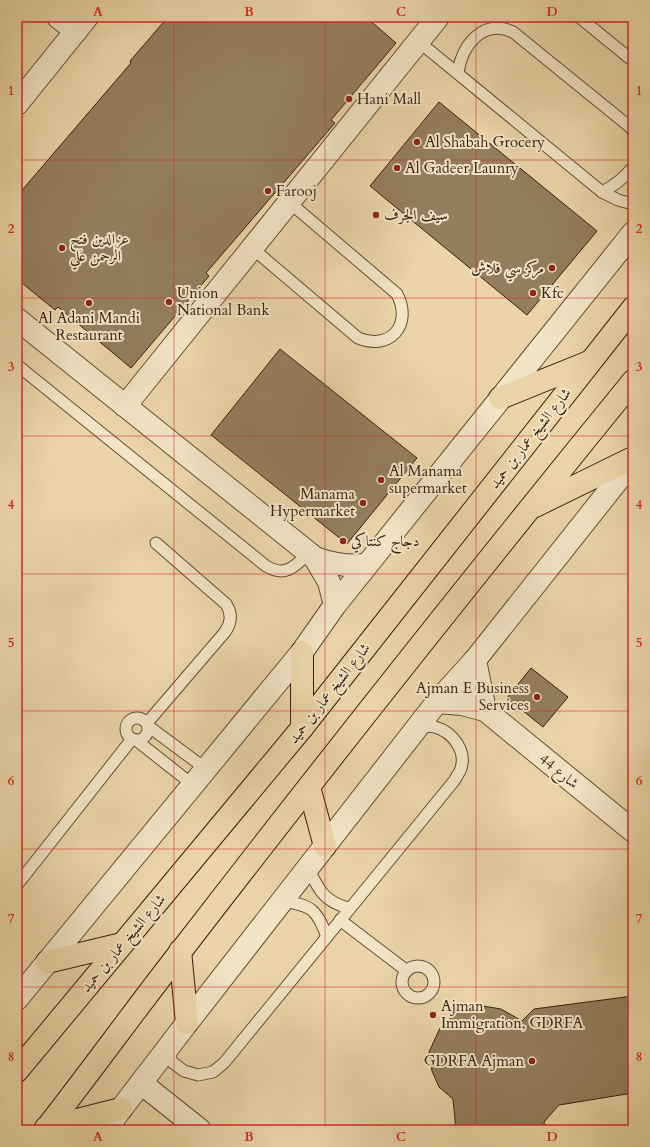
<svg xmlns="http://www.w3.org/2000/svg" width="650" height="1147" viewBox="0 0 650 1147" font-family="Cardo,Amiri,serif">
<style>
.building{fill:#947e5e;stroke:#351f0e}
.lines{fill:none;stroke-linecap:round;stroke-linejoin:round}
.service-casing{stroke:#624c34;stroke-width:13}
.minor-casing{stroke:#624c34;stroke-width:24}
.primary-casing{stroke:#351f0e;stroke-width:24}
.service{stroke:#f2e4c6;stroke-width:11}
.minor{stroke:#f2e4c6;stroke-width:22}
.primary{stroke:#ebd5a8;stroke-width:22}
.grid{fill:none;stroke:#d62828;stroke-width:1;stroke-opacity:0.55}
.poi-dot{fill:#8f2418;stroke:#f2e4c6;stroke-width:1.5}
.labels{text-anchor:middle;stroke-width:4;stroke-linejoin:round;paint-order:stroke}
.poi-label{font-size:15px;fill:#351f0e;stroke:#f2e4c6;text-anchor:start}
.street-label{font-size:15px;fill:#351f0e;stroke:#f2e4c6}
.neatline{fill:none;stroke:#d62828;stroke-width:1.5}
.grid-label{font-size:13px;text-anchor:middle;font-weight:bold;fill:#d62828}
</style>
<rect width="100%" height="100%" fill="#ebd5a8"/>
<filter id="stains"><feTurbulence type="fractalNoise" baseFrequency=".005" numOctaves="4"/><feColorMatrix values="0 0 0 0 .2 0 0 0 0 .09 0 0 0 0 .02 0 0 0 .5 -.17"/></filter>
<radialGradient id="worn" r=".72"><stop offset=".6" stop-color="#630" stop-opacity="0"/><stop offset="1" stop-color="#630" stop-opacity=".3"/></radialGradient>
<g class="building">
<polygon points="168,17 366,17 396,43 331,120 335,123 206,273 209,276 131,368 58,307 55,310 17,279 17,196 131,63 130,61"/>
<polygon points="439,102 597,231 527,315 370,186"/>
<polygon points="280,349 417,458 347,544 211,435"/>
<polygon points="531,668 568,697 543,727 507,698"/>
<polygon points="633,996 633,1093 559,1105 544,1122 545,1130 456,1130 453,1099 439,1087 432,1071 429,1052 440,1028 457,1012 477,1005 501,1009 522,1021 534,1009"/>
</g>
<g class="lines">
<defs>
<g id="service">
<polyline points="579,17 633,61"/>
<polyline points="418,41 602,192 618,200 633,204"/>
<path d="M458,73C462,45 483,18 513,32L630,127L633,131"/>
<path d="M602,192C614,186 624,178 633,167"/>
<path d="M252,248L358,338C390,351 413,325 397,294L289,202"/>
<path d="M17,365L266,566C286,578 295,566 309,553"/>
<circle cx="137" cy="729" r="11"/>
<path d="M147,723L225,632C232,622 232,613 226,604L156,543"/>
<polyline points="148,726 206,769"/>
<polyline points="136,740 193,785"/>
<path d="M308,868C319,890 324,902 349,908"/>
<polyline points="17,885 132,739"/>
<path d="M282,901C311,905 317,909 327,937"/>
<polyline points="340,920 407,971"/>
<circle cx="418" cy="982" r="16"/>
<path d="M167,1048L172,1062L184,1071L198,1075L213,1072L224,1063L454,781C456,778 458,774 460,771C468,752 453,732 435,727C430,726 424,726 419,725"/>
</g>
<g id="minor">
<polyline points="58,17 76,31"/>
<polyline points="17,104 87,17"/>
<polyline points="17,319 315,558 329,582 335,605"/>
<polyline points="125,406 438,17"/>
<path d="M315,558C332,564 348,567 366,565"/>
<polyline points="475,660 485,710"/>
<polyline points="437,702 462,704 485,710 633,831"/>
<polyline points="17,999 302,652 335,605 633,233"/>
<polyline points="141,1083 200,1130"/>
<polyline points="105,1130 187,1023 437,702 475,660 633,461"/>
</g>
<g id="primary">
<polyline points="500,398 589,362"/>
<polyline points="535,506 633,458"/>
<polyline points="302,728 302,652"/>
<polyline points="309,787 325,846"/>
<polyline points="180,951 187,1023"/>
<polyline points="47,962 122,944"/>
<polyline points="17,1071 302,728 633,308"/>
<polyline points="46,1128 121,1109"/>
<path d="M45,1130C91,1071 135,1010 181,951C329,759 480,569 633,381"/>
</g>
</defs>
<use href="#service" class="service-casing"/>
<use href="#minor" class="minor-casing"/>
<use href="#primary" class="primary-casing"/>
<use href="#service" class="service"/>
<use href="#minor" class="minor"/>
<use href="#primary" class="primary"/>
</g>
<path class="grid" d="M174,17V1130M325,17V1130M476,17V1130M17,160H633M17,298H633M17,436H633M17,574H633M17,711H633M17,849H633M17,987H633"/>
<g class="poi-dot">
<circle cx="349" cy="99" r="4"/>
<circle cx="417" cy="142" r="4"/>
<circle cx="397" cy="168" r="4"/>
<circle cx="268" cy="191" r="4"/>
<circle cx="376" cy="215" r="4"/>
<circle cx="62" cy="248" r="4"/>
<circle cx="552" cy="268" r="4"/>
<circle cx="533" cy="293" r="4"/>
<circle cx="169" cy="302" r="4"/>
<circle cx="89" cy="303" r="4"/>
<circle cx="381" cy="480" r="4"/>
<circle cx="363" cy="503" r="4"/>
<circle cx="343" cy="541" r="4"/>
<circle cx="537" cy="697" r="4"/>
<circle cx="433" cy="1015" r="4"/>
<circle cx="532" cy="1061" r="4"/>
</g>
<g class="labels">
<g class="poi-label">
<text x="357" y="104">Hani Mall</text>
<text x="425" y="147">Al Shabah Grocery</text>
<text x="405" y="173">Al Gadeer Launry</text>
<text x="276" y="196">Farooj</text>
<text x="384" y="220">سيف الجرف</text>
<text x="70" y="244">عزالدين فتح<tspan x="70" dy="17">الرحمن علي</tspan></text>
<text x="544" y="273" text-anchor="end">مركز سي فلاش</text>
<text x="177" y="298">Union<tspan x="177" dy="17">National Bank</tspan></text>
<text x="541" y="298">Kfc</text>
<text x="89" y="323" text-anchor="middle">Al Adani Mandi<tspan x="89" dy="17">Restaurant</tspan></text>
<text x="389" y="476">Al Manama<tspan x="389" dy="17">supermarket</tspan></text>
<text x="355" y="499" text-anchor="end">Manama<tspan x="355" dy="17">Hypermarket</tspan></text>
<text x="351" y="546">دجاج كنتاكي</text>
<text x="529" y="693" text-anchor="end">Ajman E Business<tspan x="529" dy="17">Services</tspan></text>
<text x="441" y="1011">Ajman<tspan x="441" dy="17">Immigration, GDRFA</tspan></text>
<text x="524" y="1066" text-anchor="end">GDRFA Ajman</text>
</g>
<g class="street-label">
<text transform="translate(530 438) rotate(-52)" y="5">شارع الشيخ عمار بن حميد</text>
<text transform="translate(329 693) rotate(-52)" y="5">شارع الشيخ عمار بن حميد</text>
<text transform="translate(559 771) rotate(39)" y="5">شارع 44</text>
<text transform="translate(123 943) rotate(-50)" y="5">شارع الشيخ عمار بن حميد</text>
</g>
</g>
<rect width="650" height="1147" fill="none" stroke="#ebd5a8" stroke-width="44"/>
<rect x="22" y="22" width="606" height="1103" class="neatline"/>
<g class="grid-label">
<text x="98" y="16">A</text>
<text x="249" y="16">B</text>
<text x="401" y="16">C</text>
<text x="552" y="16">D</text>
<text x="11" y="95">1</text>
<text x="639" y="95">1</text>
<text x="11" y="233">2</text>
<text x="639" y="233">2</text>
<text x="11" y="371">3</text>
<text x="639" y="371">3</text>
<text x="11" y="509">4</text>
<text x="639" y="509">4</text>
<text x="11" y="647">5</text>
<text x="639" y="647">5</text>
<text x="11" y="785">6</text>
<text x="639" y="785">6</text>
<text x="11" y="923">7</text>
<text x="639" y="923">7</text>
<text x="11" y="1061">8</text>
<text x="639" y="1061">8</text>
<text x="98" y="1141">A</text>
<text x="249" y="1141">B</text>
<text x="401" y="1141">C</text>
<text x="552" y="1141">D</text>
</g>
<rect width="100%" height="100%" filter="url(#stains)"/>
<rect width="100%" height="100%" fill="url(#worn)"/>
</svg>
